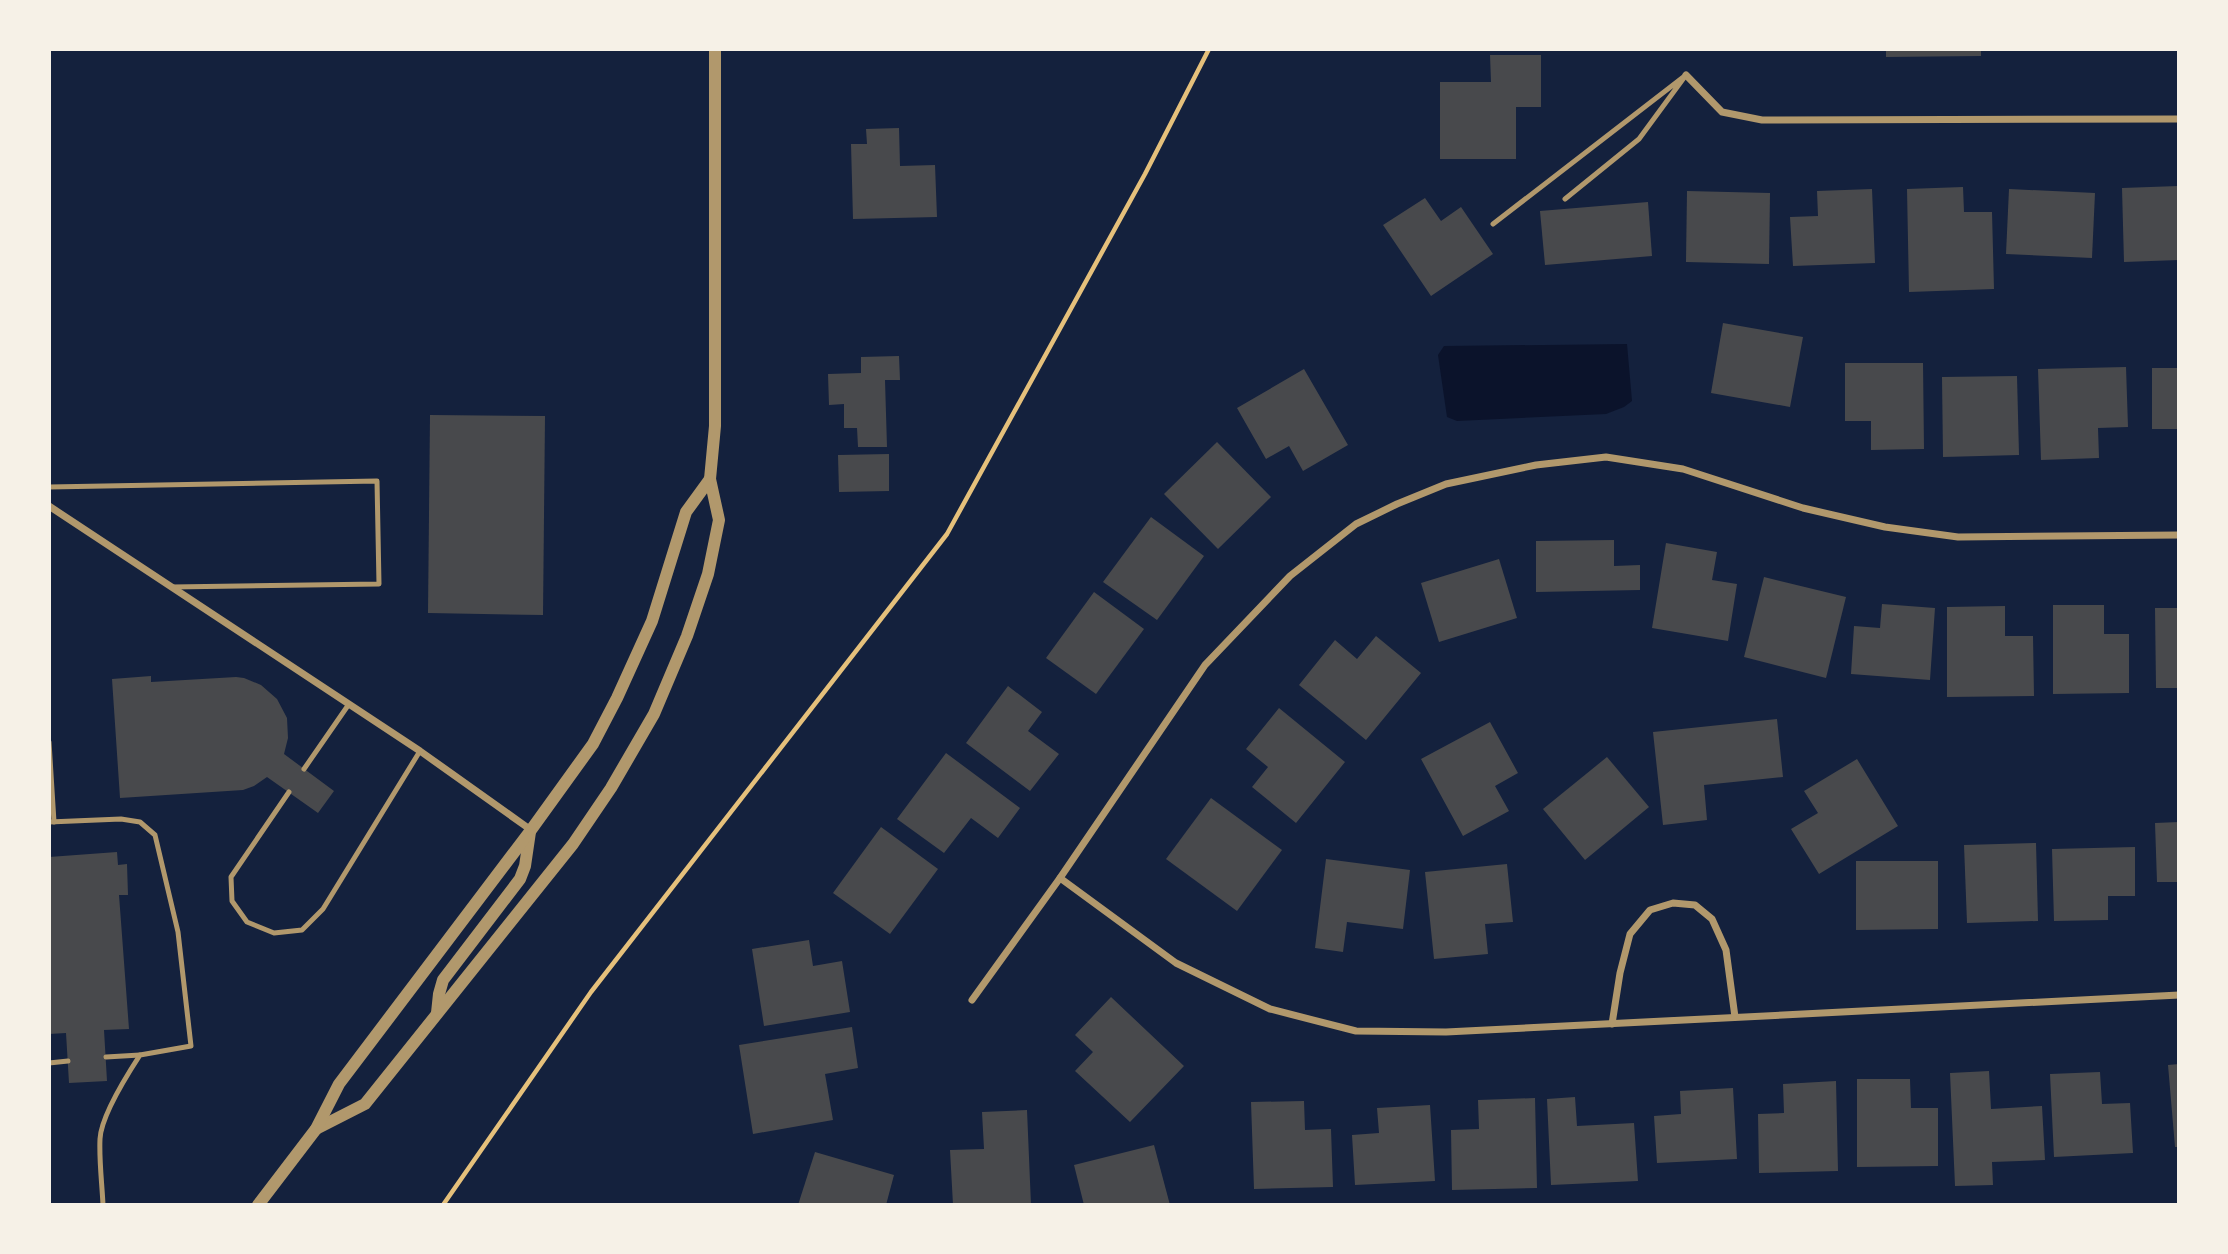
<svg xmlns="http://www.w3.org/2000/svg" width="2228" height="1254" viewBox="0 0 2228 1254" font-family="'Exo 2',sans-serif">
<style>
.water{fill:#0b132b}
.building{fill:#48494c}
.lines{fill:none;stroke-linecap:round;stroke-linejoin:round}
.path{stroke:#e5c07b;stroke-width:4.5}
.service{stroke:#b1986c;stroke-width:5}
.minor{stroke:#b1986c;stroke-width:7}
.tertiary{stroke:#b1986c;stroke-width:12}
</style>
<rect width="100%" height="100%" fill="#14213d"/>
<polygon class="water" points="1627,344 1632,401 1624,407 1606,414 1457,421 1447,417 1438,355 1444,346"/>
<g class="building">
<polygon points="1886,49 1981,49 1981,56 1886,57"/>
<polygon points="1490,55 1541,55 1541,107 1516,107 1516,159 1440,159 1440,82 1491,82"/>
<polygon points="899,128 900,166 935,165 937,217 853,219 851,144 867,144 866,129"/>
<polygon points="2178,186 2179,260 2124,262 2122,188"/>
<polygon points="1963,187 1964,212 1992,212 1994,289 1909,292 1907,189"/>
<polygon points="1872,189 1875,263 1793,266 1790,217 1818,216 1817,191"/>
<polygon points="2009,189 2095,193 2092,258 2006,254"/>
<polygon points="1687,191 1770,193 1769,264 1686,262"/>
<polygon points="1425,198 1441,221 1461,207 1493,254 1431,296 1383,225"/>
<polygon points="1648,202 1652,256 1545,265 1540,211"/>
<polygon points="1723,323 1803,337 1790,407 1711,393"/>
<polygon points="899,356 900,380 885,380 887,447 858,447 857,428 844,428 844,404 829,405 828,374 861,373 861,357"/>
<polygon points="1845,363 1923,363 1924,449 1871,450 1871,421 1845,421"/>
<polygon points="2126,367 2128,427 2098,428 2099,458 2041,460 2038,369"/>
<rect x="2152" y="368" width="27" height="61"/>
<polygon points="1304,369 1348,445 1303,471 1289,446 1266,459 1237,408"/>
<polygon points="2017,376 2019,455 1943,457 1942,377"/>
<polygon points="430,415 545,416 543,615 428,613"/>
<polygon points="1217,442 1271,497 1218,549 1164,494"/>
<polygon points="889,454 889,491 839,492 838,455"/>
<polygon points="1151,517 1204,556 1157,620 1103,582"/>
<polygon points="1614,540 1614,566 1640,565 1640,590 1536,592 1536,541"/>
<polygon points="1666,543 1717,552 1712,580 1737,584 1728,641 1652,628"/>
<polygon points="1499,559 1517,618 1439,642 1421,583"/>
<polygon points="1764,577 1846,597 1826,678 1744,657"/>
<polygon points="1094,592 1144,629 1096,694 1046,658"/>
<polygon points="1882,604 1935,608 1930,680 1851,674 1854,626 1880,628"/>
<polygon points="2053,605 2104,605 2104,634 2129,634 2129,693 2053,694"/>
<polygon points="2005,606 2005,636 2033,636 2034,696 1947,697 1947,607"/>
<polygon points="2155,608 2179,608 2179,688 2156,688"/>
<polygon points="1376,636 1421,673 1366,740 1299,685 1335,640 1357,659"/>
<polygon points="151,676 151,682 236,677 244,678 261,685 277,699 287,718 288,738 284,754 334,791 318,813 267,777 254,786 243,790 120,798 112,679"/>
<polygon points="1008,686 1042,712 1028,731 1059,754 1030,791 966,743"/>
<polygon points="1279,708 1345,762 1296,823 1252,787 1268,767 1246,749"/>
<polygon points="1777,719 1783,777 1704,785 1707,820 1663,825 1653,732"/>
<polygon points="1490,722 1518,773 1495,786 1509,811 1463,836 1421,759"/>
<polygon points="946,753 1020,808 998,838 971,818 944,853 897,819"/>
<polygon points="1607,757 1649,807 1585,860 1543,809"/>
<polygon points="1857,759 1898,826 1819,874 1791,829 1818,813 1804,791"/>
<polygon points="1211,798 1282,850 1237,911 1166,859"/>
<polygon points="2179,822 2179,882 2157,882 2155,823"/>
<polygon points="881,827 938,869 890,934 833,893"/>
<polygon points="2036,843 2038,921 1967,923 1964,845"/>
<polygon points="2135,847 2135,896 2108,896 2108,920 2054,921 2052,849"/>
<polygon points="117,852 118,865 127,864 128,895 119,895 129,1029 104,1030 107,1081 69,1083 66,1033 49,1034 49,857"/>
<polygon points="1326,859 1410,870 1403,929 1347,922 1343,952 1315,948"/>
<polygon points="1856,861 1938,861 1938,929 1856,930"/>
<polygon points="1507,864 1513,922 1485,924 1488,954 1434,959 1425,872"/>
<polygon points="809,940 813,966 842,961 850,1012 764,1026 752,949"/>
<polygon points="1111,997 1184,1066 1130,1122 1075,1071 1093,1052 1075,1035"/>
<polygon points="852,1027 858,1068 825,1074 833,1120 753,1134 739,1045"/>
<polygon points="2179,1064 2179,1147 2175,1147 2168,1065"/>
<polygon points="1989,1071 1991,1109 2042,1106 2045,1160 1992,1162 1993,1185 1955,1186 1950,1073"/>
<polygon points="2100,1072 2102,1104 2130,1103 2133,1153 2054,1157 2050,1074"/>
<polygon points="1857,1079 1910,1079 1911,1108 1938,1108 1938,1166 1857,1167"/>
<polygon points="1836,1081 1838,1171 1759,1173 1758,1114 1784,1113 1783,1084"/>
<polygon points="1733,1088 1737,1159 1657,1163 1654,1116 1681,1114 1680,1091"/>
<polygon points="1575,1097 1577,1126 1634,1123 1638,1181 1551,1185 1547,1099"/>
<polygon points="1535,1098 1537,1188 1452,1190 1451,1130 1479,1129 1478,1100"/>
<polygon points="1304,1101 1305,1130 1331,1129 1333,1187 1254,1189 1251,1102"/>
<polygon points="1430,1105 1435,1181 1355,1185 1352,1135 1379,1133 1377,1108"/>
<polygon points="1027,1110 1031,1205 953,1205 950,1150 984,1149 982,1112"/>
<polygon points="1154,1145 1170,1205 1084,1205 1074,1165"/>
<polygon points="815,1152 894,1175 886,1205 798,1205"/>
</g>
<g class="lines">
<polyline class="path" points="443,1205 591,992 947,534 1145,174 1209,49"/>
<g class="service">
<polyline points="1493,224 1686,75 1639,139 1565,199"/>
<polyline points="49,487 377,481 379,584 172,587"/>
<polyline points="49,742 54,822"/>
<polyline points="304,769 349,704"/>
<polyline points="289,792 231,877 232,901 247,922 274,933 302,930 323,909 420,751"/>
<path d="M49,822L121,819L140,822L155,835L178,932L191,1046L140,1055C127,1075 101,1116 100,1139C99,1161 102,1183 103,1205"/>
<polyline points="106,1057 140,1055"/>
<polyline points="49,1063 68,1061"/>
</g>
<g class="minor">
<polyline points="1686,75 1722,112 1762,120 2179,119"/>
<polyline points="49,506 420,751 531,830"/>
<polyline points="1060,878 1176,963 1270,1009 1356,1031 1446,1032 2179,995"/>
<polyline points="972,1000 1060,878 1205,665 1290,576 1356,524 1397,504 1446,484 1536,465 1606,457 1683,469 1803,508 1885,527 1958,537 2179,535"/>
<polyline points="1612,1024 1620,973 1630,934 1650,910 1673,903 1695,905 1712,919 1726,950 1735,1017"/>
</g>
<g class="tertiary">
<polyline points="437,1013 439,994 443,980 520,879 525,866 530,832"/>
<polyline points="316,1129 365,1104 573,844 611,788 654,714 687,636 708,574 719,520 710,479 715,426 715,49"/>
<polyline points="258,1205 316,1129 339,1084 531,830 593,744 617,698 652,621 686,512 710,479"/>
</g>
</g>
<rect width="2228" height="1254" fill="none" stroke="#f6f1e7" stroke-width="102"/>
</svg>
